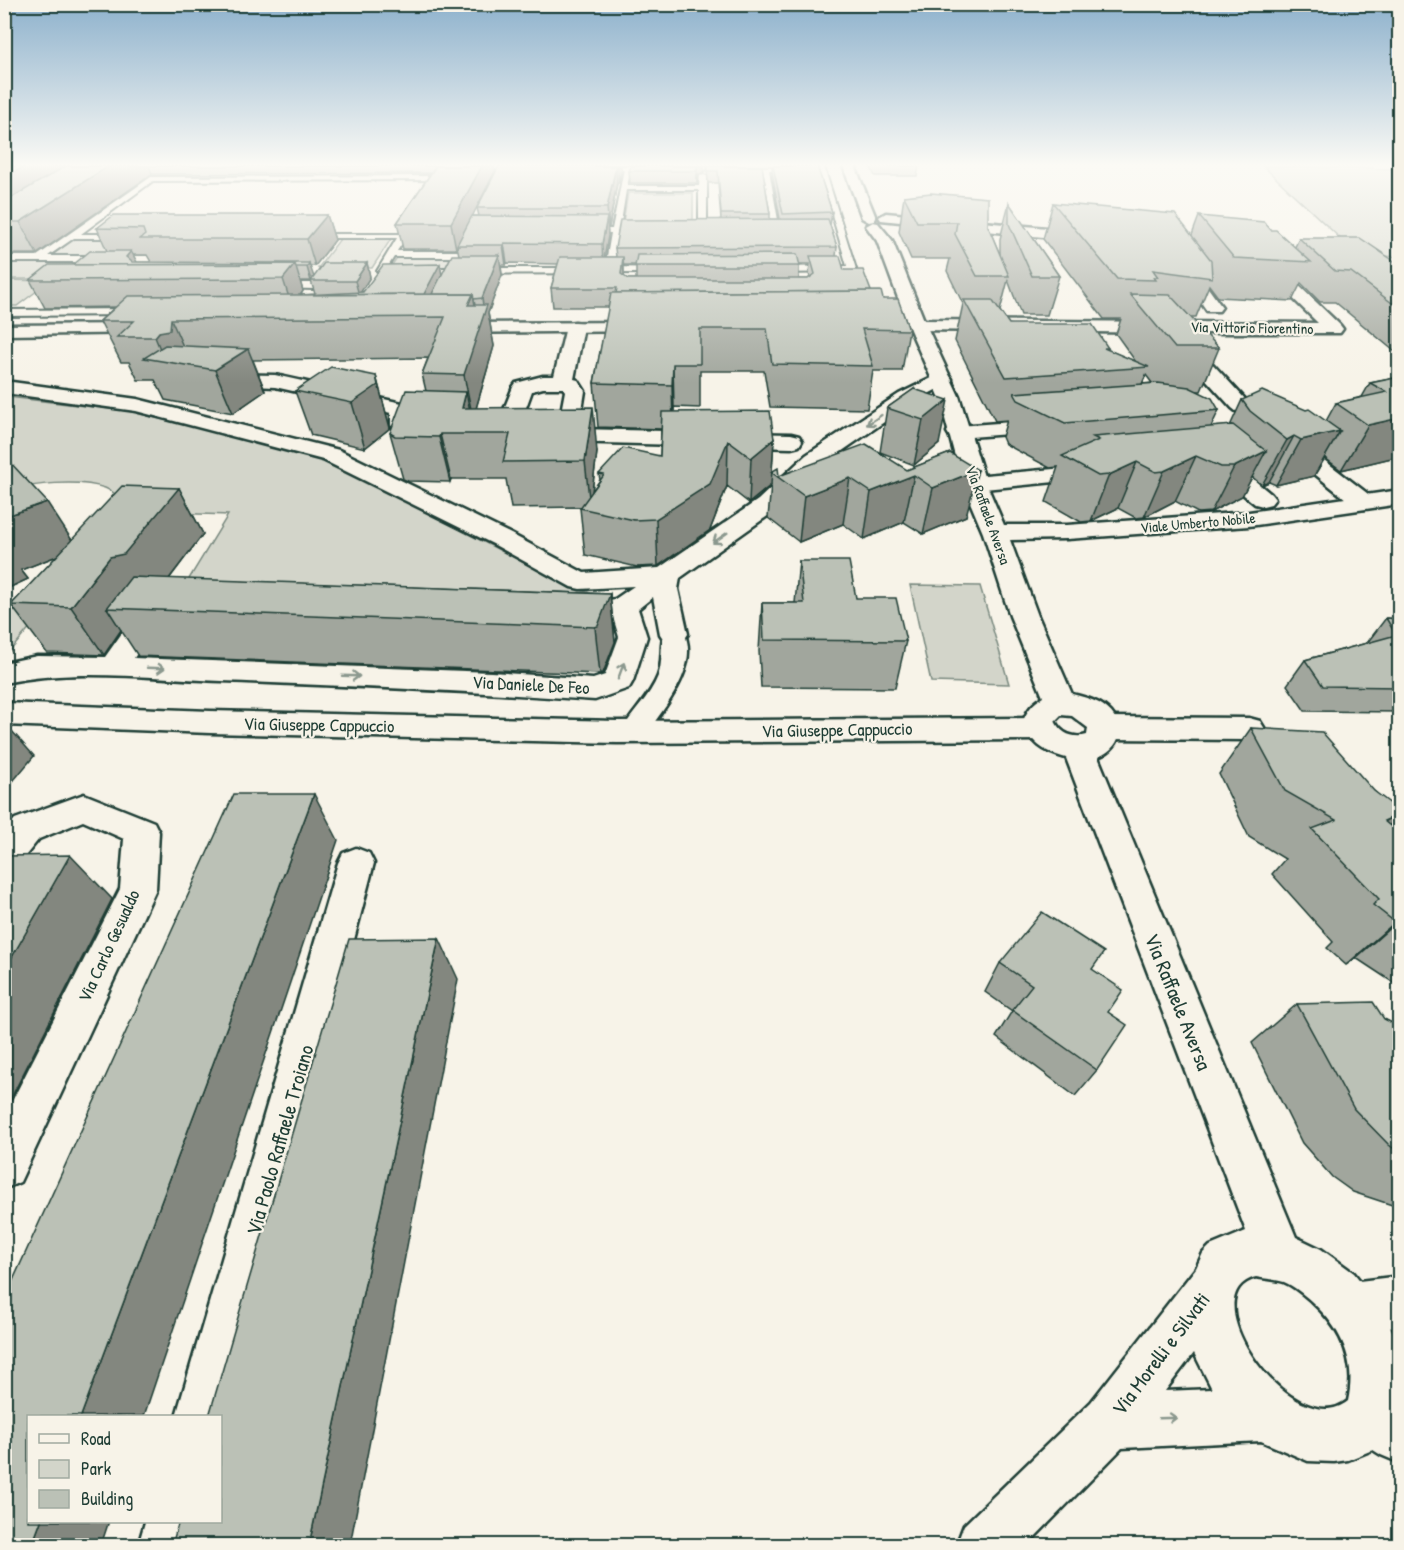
<svg xmlns="http://www.w3.org/2000/svg" width="1404" height="1550" viewBox="0 0 1404 1550" font-family="'Patrick Hand',sans-serif">
<style>
.green{fill:#d3d5ca;stroke:#79897f;stroke-width:1.5}
.lines{fill:none;stroke-linecap:round;stroke-linejoin:round}
.service-casing{stroke:#1f3d34;stroke-width:4}
.pedestrian-casing{stroke:#1f3d34;stroke-width:5}
.minor-casing{stroke:#1f3d34;stroke-width:5}
.tertiary-casing{stroke:#1f3d34;stroke-width:5}
.secondary-casing{stroke:#1f3d34;stroke-width:5}
.service{fill:#f7f3e8;fill-rule:evenodd}
.pedestrian{fill:#f7f3e8;fill-rule:evenodd}
.minor{fill:#f7f3e8;fill-rule:evenodd}
.tertiary{fill:#f7f3e8;fill-rule:evenodd}
.secondary{fill:#f7f3e8;fill-rule:evenodd}
.wall{fill:#a1a69d;stroke:#1f3d34;stroke-width:1.5;fill-rule:evenodd}
.shaded-wall{fill:#83877f;stroke:#1f3d34;stroke-width:1.5}
.building{fill:#bbc1b6;stroke:#1f3d34;stroke-width:1.5}
.oneway{stroke:#8b988e}
.labels{text-anchor:middle;stroke-width:4.5;stroke-linejoin:round;paint-order:stroke}
.far-street-label{font-size:15px;fill:#1f3d34;stroke:#f7f3e8}
.street-label{font-size:18px;fill:#1f3d34;stroke:#f7f3e8}
.near-street-label{font-size:21px;fill:#1f3d34;stroke:#f7f3e8}
</style>
<rect width="100%" height="100%" fill="#f7f3e8"/>
<filter id="ink" filterUnits="userSpaceOnUse"><feTurbulence type="fractalNoise" baseFrequency=".0167" numOctaves="2"/><feDisplacementMap in="SourceGraphic" scale="12" xChannelSelector="R" yChannelSelector="G"/><feConvolveMatrix kernelMatrix="1 2 1 2 8 2 1 2 1" color-interpolation-filters="sRGB"/></filter>
<g filter="url(#ink)">
<g class="green">
<polygon points="1263,166 1399,169 1399,257 1357,254"/>
<polygon points="628,193 693,193 693,228 622,228"/>
<polygon points="73,239 127,239 106,257 50,257"/>
<polygon points="340,239 391,239 372,268 318,268"/>
<polygon points="398,256 451,256 445,268 390,268"/>
<polygon points="4,263 77,263 57,279 5,279"/>
<polygon points="5,280 50,281 17,306 5,306"/>
<path d="M8,397L128,411L323,459L573,588L602,596L181,592L228,515C199,513 168,515 140,509C125,506 118,493 105,488C77,478 34,485 5,490V399Z"/>
<polygon points="910,585 980,586 1009,684 931,682"/>
<polygon points="47,607 5,657 5,609"/>
</g>
<g class="lines">
<defs>
<g id="service">
<polygon points="595,166 824,167 856,269 852,272 775,273 771,270 775,267 847,266 819,170 769,170 780,231 776,233 772,231 762,170 631,169 627,186 699,186 700,174 707,176 707,231 703,233 699,231 699,190 626,190 620,229 641,229 645,231 641,233 619,233 614,267 663,268 664,270 660,273 381,274 377,271 397,238 309,238 305,236 309,234 401,234 415,216 419,218 397,251 461,251 465,254 461,257 394,257 387,268 605,268 611,233 585,233 581,231 585,229 612,229 624,169 598,169"/>
<polygon points="441,176 444,180 153,181 81,234 126,234 126,238 74,238 48,256 151,256 155,259 146,268 152,269 152,273 135,273 135,269 143,262 4,262 4,256 37,256 151,177"/>
<polygon points="278,283 314,283 319,286 314,289 275,288 273,286"/>
<polygon points="4,310 134,309 139,312 134,315 4,316"/>
</g>
<path id="pedestrian" d="M674,626L682,629C701,659 671,700 654,723C651,728 647,736 643,739C637,743 631,740 625,739L621,732C632,712 650,697 658,676C664,661 659,639 666,629Z"/>
<g id="minor">
<polygon points="886,213 1091,232 1099,237 1091,242 881,220 879,217"/>
<polygon points="1179,254 1185,256 1219,303 1222,307 1219,311 1207,311 1171,259"/>
<polygon points="1264,256 1270,258 1340,325 1343,329 1340,333 1184,333 1246,400 1372,497 1376,502 1372,507 1364,509 1356,507 1232,408 1171,341 1169,337 1172,333 917,330 911,329 908,325 911,321 917,320 1318,323 1258,264 1256,261 1258,258"/>
<path d="M575,322L581,323L584,327L574,379L578,380L585,391L579,429L791,434L799,436L802,441L799,446L791,448L567,442L499,434L496,429L513,387L516,383L543,376H554L566,327L569,323ZM543,388H563L565,391L558,428L520,424L532,391Z"/>
<path d="M942,373L949,375L952,379L949,383L913,402L822,465L776,510L680,578L678,589L688,634L684,640L674,643L664,640L660,634L653,597L638,609L647,637L633,681L629,688L595,700C471,691 347,686 222,681C151,678 74,668 4,683V663L37,656L105,657L141,606L151,603L168,606L172,612L168,618L159,620L134,658L491,672L593,679L605,675L619,637L613,617L569,625L559,622L555,616L559,610L615,599L634,586L580,589L571,587L493,544L323,460L136,411L12,394L4,392L5,384L12,382L137,399L339,450L511,534L584,573L659,568L758,500L806,455L899,394Z"/>
<path d="M217,374L275,375L402,403L409,405L412,409L413,419L436,421L439,426L436,431C423,434 407,433 394,430L391,425V413L275,387L210,384L207,380L210,376Z"/>
<polygon points="1050,419 1058,420 1061,425 1058,430 958,438 950,437 947,432 950,427 958,426"/>
<polygon points="1217,454 1225,456 1271,494 1275,499 1271,504 1263,506 1255,504 1212,469 1204,467 1201,462 1204,457"/>
<polygon points="1098,465 1106,467 1109,472 1106,477 974,490 966,488 962,483 966,478 974,476"/>
<polygon points="4,703 210,711 617,721 1041,718 1052,721 1057,729 1052,737 1041,740 617,743 210,733 4,725"/>
<polygon points="1104,717 1249,718 1260,721 1265,729 1260,737 1249,740 1104,739 1093,736 1088,728 1093,720"/>
<polygon points="84,794 154,822 159,832 156,889 20,1182 4,1189 4,1117 120,889 124,839 83,821 39,839 17,866 4,870 4,831 15,819"/>
<polygon points="356,848 369,853 374,863 230,1416 220,1436 220,1416 176,1416 338,863 343,853"/>
<polygon points="1400,1276 1400,1326 1351,1332 1333,1325 1326,1307 1333,1289 1351,1282"/>
<polygon points="1370,1390 1400,1404 1400,1463 1381,1455 1351,1436 1343,1417 1351,1398"/>
<polygon points="145,1522 203,1522 196,1546 138,1546"/>
</g>
<g id="tertiary">
<polygon points="651,322 657,323 660,327 657,331 447,333 441,332 438,328 441,324 447,323"/>
<polygon points="150,324 156,325 159,329 156,333 4,335 4,325"/>
</g>
<g id="secondary">
<polygon points="843,166 855,166 876,218 874,221 869,222 862,218"/>
<path d="M873,222L878,223L892,240L926,325L959,396L986,483L1004,525H1067L1249,512L1400,490V504L1249,526L1067,539L1010,540L1038,616L1072,694C1081,696 1091,699 1099,703C1125,718 1127,745 1098,757L1296,1237L1321,1249L1354,1273L1381,1307L1390,1326L1400,1351V1410L1388,1437L1370,1451L1348,1460L1334,1462L1308,1461L1261,1441L1122,1448L1026,1546H956L964,1525L1091,1402L1196,1268L1203,1253L1210,1246L1246,1231L1066,758C1044,752 1030,743 1023,721C1028,709 1032,704 1043,697L1010,616L983,533L962,483L939,396L908,325L877,241L866,226ZM1061,715L1072,716L1088,728L1087,735C1074,739 1061,734 1055,721ZM1256,1277C1265,1279 1275,1279 1284,1282C1294,1286 1303,1294 1311,1301C1341,1328 1357,1360 1348,1401C1294,1445 1187,1294 1256,1277ZM1194,1353L1212,1389L1165,1391Z"/>
</g>
</defs>
<use href="#service" class="service-casing"/>
<use href="#pedestrian" class="pedestrian-casing"/>
<use href="#minor" class="minor-casing"/>
<use href="#tertiary" class="tertiary-casing"/>
<use href="#secondary" class="secondary-casing"/>
<use href="#service" class="service"/>
<use href="#pedestrian" class="pedestrian"/>
<use href="#minor" class="minor"/>
<use href="#tertiary" class="tertiary"/>
<use href="#secondary" class="secondary"/>
</g>
<g class="wall">
<path d="M4,166H494L495,171L472,216H479L477,208L499,166H621V172L619,183H617L609,227H607L608,236L604,257H616L615,248L721,219L718,183H708L707,166H762L770,214V219H780L772,172V166H817L832,212L830,225L837,247L836,256L844,270L871,291L883,299L909,330L902,371H873L867,409L770,407L764,371H700V408L674,407V412L774,439L772,472L779,476L907,470L950,453L966,516L923,534L904,522L864,539L843,524L799,542L768,518L771,485L749,503L727,486L710,530L658,566L637,567L585,555L580,508V507L511,508L506,479H451L450,482L408,481L403,479L390,433L426,391L422,374L428,358L253,360L265,391L233,413L165,400L155,380H138L129,362H121L100,321L115,307L45,308L30,280L73,265L107,251L97,228L327,215L335,240L315,266H310L311,281H300L303,291L301,295L315,294L311,281L367,263L370,277L360,292L442,275L459,255L457,246L456,249H403L397,223L431,173L152,174L37,254H4ZM133,255H147L151,262H137ZM507,263L558,264L551,288L553,307H609L594,383L598,427L661,429L660,456L599,474L600,480L592,491L597,452L476,408L494,346L488,313L502,275L501,265H506ZM799,264H810L809,274L810,277L808,279H799ZM624,265H636V279H628L624,277Z"/>
<polygon points="631,166 704,166 704,172 697,175 697,183 630,183 629,171"/>
<polygon points="870,166 919,166 917,176 875,176"/>
<path d="M904,196L988,226L1000,255V239L1009,203L1059,276L1047,315H1021L1008,280L1000,311L1009,324L1108,348V350L1136,362L1116,334L1121,319H1104L1043,239L1053,203L1192,235L1199,216L1271,230L1295,247L1299,238L1400,265V356L1335,302H1320L1301,283L1292,301L1218,297L1209,285L1196,317H1190L1219,348L1201,391H1197L1219,410L1211,427L1230,426L1242,400L1326,421L1336,403L1362,397L1370,383L1400,377V456L1341,470L1325,458L1314,476L1276,485L1269,482L1262,485L1252,477L1242,496L1211,512L1198,513L1175,501L1144,517L1136,518L1118,508L1091,521L1081,522L1046,502L1058,467L1050,468L1005,444L1002,437L1007,420L995,421L955,341L963,304L947,271L950,259H911L899,232ZM1146,375L1152,383L1142,384Z"/>
<polygon points="376,376 390,428 365,448 311,435 295,391"/>
<polygon points="914,389 939,444 914,465 880,452 887,408"/>
<polygon points="4,461 72,540 179,488 203,534 169,579 610,594 615,642 603,673 600,674 138,656 121,630 104,655 47,653 11,605 57,556 21,570 28,579 4,590"/>
<polygon points="799,561 856,598 906,641 895,688 761,687 759,651 762,603 795,603"/>
<polygon points="1386,618 1400,619 1400,712 1305,711 1287,685 1305,660 1367,643"/>
<polygon points="1251,728 1374,791 1400,815 1389,826 1400,834 1400,987 1356,958 1346,965 1327,948 1333,942 1272,874 1285,859 1249,837 1219,774"/>
<polygon points="1000,963 1092,969 1108,1012 1097,1070 1075,1096 996,1037 1012,1011 985,992"/>
<polygon points="1297,1004 1384,1019 1400,1027 1400,1205 1392,1205 1353,1192 1332,1177 1302,1143 1252,1043"/>
</g>
<g class="shaded-wall">
<polygon points="25,166 85,166 4,217 4,178"/>
<polygon points="109,166 149,166 152,174 37,254 20,222"/>
<polygon points="482,166 494,166 495,171 456,249 451,223"/>
<polygon points="616,166 617,183 609,227 607,208"/>
<polygon points="618,166 621,166 621,172 619,183"/>
<polygon points="697,166 704,166 704,172 697,175 697,183"/>
<polygon points="327,215 335,240 315,266 307,239"/>
<polygon points="607,217 608,236 603,265 602,244"/>
<polygon points="504,243 507,263 506,265 503,245"/>
<polygon points="131,251 138,264 135,267 126,257"/>
<polygon points="499,255 502,275 488,313 494,346 473,419 464,375 468,305 473,294 479,328 484,313 482,298"/>
<polygon points="623,257 624,275 622,293 621,274"/>
<polygon points="309,263 314,277 311,281 307,267"/>
<polygon points="367,263 370,277 359,295 355,281"/>
<polygon points="295,264 303,291 292,307 283,279"/>
<polygon points="440,264 442,275 427,304 419,303"/>
<polygon points="171,319 189,360 165,361 155,337"/>
<polygon points="248,349 265,391 233,413 215,370"/>
<polygon points="673,364 674,407 673,429 672,385"/>
<polygon points="376,376 390,428 365,448 352,403"/>
<polygon points="466,392 475,434 462,408"/>
<polygon points="948,400 939,444 914,465 923,420"/>
<polygon points="593,407 597,452 590,507 585,461"/>
<polygon points="1400,418 1400,456 1341,470 1368,425"/>
<polygon points="1340,431 1314,476 1276,485 1301,440"/>
<polygon points="440,434 451,479 450,482 439,437"/>
<polygon points="1294,436 1269,482 1262,485 1287,440"/>
<polygon points="774,439 771,485 749,503 751,458"/>
<polygon points="728,441 727,486 710,530 658,566 656,519"/>
<polygon points="1266,451 1242,496 1211,512 1234,467"/>
<polygon points="1196,456 1175,501 1144,517 1164,471"/>
<polygon points="1137,462 1118,508 1091,521 1109,475"/>
<polygon points="978,470 966,516 923,534 933,488"/>
<polygon points="914,475 904,522 864,539 871,492"/>
<polygon points="850,478 843,524 799,542 804,496"/>
<polygon points="179,488 203,534 152,601 107,608 121,630 104,655 71,607 110,557"/>
<polygon points="47,502 77,548 21,570 28,579 4,590 4,517"/>
<polygon points="610,594 615,642 603,673 600,674 595,627"/>
<polygon points="4,722 34,756 4,792"/>
<polygon points="314,794 338,840 144,1416 81,1416"/>
<polygon points="1400,814 1400,815 1357,858 1384,821"/>
<polygon points="70,855 112,899 10,1100 4,1097 4,971"/>
<polygon points="1400,919 1356,958 1346,965 1395,922"/>
<polygon points="439,938 458,979 350,1545 309,1545"/>
<polygon points="41,1521 109,1521 101,1545 32,1545"/>
</g>
<g class="building">
<polygon points="4,166 25,166 4,178"/>
<polygon points="66,166 109,166 20,222 4,222 4,202"/>
<polygon points="436,166 482,166 451,223 397,223"/>
<polygon points="499,166 616,166 607,208 477,208"/>
<polygon points="631,166 697,166 697,171 629,171"/>
<polygon points="708,166 762,166 770,214 721,214 718,171 708,171"/>
<polygon points="773,166 817,166 832,212 783,214"/>
<polygon points="931,193 988,198 988,226 1009,276 977,276 955,234 957,222 917,222 904,196"/>
<polygon points="1009,203 1059,276 1032,276 1009,224"/>
<polygon points="1053,203 1175,214 1211,260 1212,278 1153,270 1158,277 1154,277 1156,280 1117,279"/>
<polygon points="114,215 327,215 307,239 140,239 145,235 143,229 97,228"/>
<polygon points="472,216 607,217 602,244 504,243 503,245 457,245"/>
<polygon points="1199,216 1264,222 1271,230 1276,230 1311,262 1234,258"/>
<polygon points="828,219 837,247 615,248 620,220"/>
<polygon points="1299,238 1360,238 1400,265 1400,309 1351,272 1335,271"/>
<polygon points="90,251 131,251 126,257 132,262 309,263 307,267 296,267 295,264 73,265"/>
<polygon points="797,254 800,266 635,266 637,255"/>
<polygon points="452,255 499,255 482,298 474,299 473,294 432,294"/>
<polygon points="810,256 840,256 844,270 863,270 871,291 616,293 617,288 551,288 560,257 623,257 621,274 628,279 808,279 815,274"/>
<polygon points="324,263 367,263 355,281 311,281"/>
<polygon points="295,264 283,279 30,280 49,265"/>
<polygon points="440,264 424,294 304,295 363,292 383,265"/>
<polygon points="881,291 883,299 898,299 909,330 862,329 873,366 772,364 767,329 700,329 700,364 673,364 672,385 594,383 611,293"/>
<polygon points="473,294 468,305 487,305 464,375 422,374 445,317 171,319 170,330 159,332 155,337 117,337 134,321 100,321 128,296"/>
<polygon points="1130,294 1170,295 1219,348 1175,348"/>
<polygon points="964,300 992,300 1009,324 1092,324 1108,348 1104,348 1149,367 1006,377"/>
<polygon points="165,345 248,349 215,370 144,358"/>
<polygon points="331,367 376,376 378,385 352,403 295,391"/>
<polygon points="1400,377 1400,418 1368,425 1336,403 1387,392 1370,383"/>
<polygon points="1158,383 1189,387 1212,398 1219,410 1065,423 1018,400 1014,393"/>
<polygon points="914,389 948,400 923,420 887,408"/>
<polygon points="406,390 466,392 462,408 593,407 585,461 503,462 510,434 440,434 439,437 395,436 390,433"/>
<polygon points="1262,391 1306,410 1309,409 1340,431 1301,440 1294,436 1287,440 1250,411 1242,400"/>
<polygon points="770,411 774,439 751,458 728,441 710,484 656,519 634,520 580,508 604,475 599,474 623,448 660,456 662,412"/>
<polygon points="1233,425 1266,451 1234,467 1221,467 1196,456 1164,471 1156,472 1137,462 1109,475 1098,476 1062,456 1099,440 1093,437"/>
<polygon points="866,444 907,470 950,453 978,470 933,488 914,475 871,492 850,478 804,496 771,472 778,468 779,476"/>
<polygon points="8,460 47,502 4,517 4,461"/>
<polygon points="122,486 179,488 124,554 110,557 71,607 11,605"/>
<polygon points="799,561 849,561 856,598 896,598 906,641 764,640 762,603 804,603"/>
<polygon points="131,577 610,594 598,626 595,627 107,608"/>
<polygon points="1386,618 1400,619 1400,687 1323,686 1305,660 1396,635"/>
<polygon points="1251,728 1322,732 1374,791 1400,811 1400,814 1384,821 1400,834 1400,919 1395,922 1373,905 1379,899 1312,829 1336,820 1285,791"/>
<polygon points="234,794 314,794 81,1416 28,1416 28,1521 41,1521 32,1545 4,1545 4,1300"/>
<polygon points="70,855 4,971 4,856"/>
<polygon points="1042,912 1104,952 1092,969 1123,990 1108,1012 1127,1025 1097,1070 1012,1010 1032,985 1000,963"/>
<polygon points="439,938 309,1545 172,1545 179,1521 220,1521 220,1416 209,1416 349,939"/>
<polygon points="1373,1002 1384,1019 1400,1027 1400,1153 1389,1145 1354,1109 1297,1004"/>
</g>
<defs><path id="oneway-shaft" d="M-6 0H5M1.5-3L5.5 0L1.5 3" fill="none" stroke-width="1.6" stroke-linecap="round" stroke-linejoin="round" transform="scale(1.5)"/></defs>
<g class="oneway">
<use href="#oneway-shaft" transform="translate(874 420) rotate(146)"/>
<use href="#oneway-shaft" transform="translate(720 538) rotate(145)"/>
<use href="#oneway-shaft" transform="translate(156 668) rotate(2)"/>
<use href="#oneway-shaft" transform="translate(621 671) rotate(-70)"/>
<use href="#oneway-shaft" transform="translate(351 676) rotate(2)"/>
<use href="#oneway-shaft" transform="translate(1168 1418) rotate(-2)"/>
</g>
</g>
<linearGradient id="sky" x2="0" y2="1"><stop stop-color="#8db1cc"/><stop offset="0.43" stop-color="#fbfaf5"/><stop offset="1" stop-color="#fbfaf5" stop-opacity="0"/></linearGradient>
<rect width="1404" height="383" fill="url(#sky)"/>
<g class="labels">
<g class="far-street-label">
<text transform="translate(1252 328) rotate(1)" y="5">Via Vittorio Fiorentino</text>
<text transform="translate(988 515) rotate(70)" y="5">Via Raffaele Aversa</text>
<text transform="translate(1198 523) rotate(-5)" y="5">Viale Umberto Nobile</text>
</g>
<g class="street-label">
<text transform="translate(531 685) rotate(3)" y="6">Via Daniele De Feo</text>
<text transform="translate(319 725) rotate(1)" y="6">Via Giuseppe Cappuccio</text>
<text transform="translate(837 730) rotate(-1)" y="6">Via Giuseppe Cappuccio</text>
<text transform="translate(109 946) rotate(-65)" y="6">Via Carlo Gesualdo</text>
</g>
<g class="near-street-label">
<text transform="translate(1178 1002) rotate(68)" y="7">Via Raffaele Aversa</text>
<text transform="translate(280 1140) rotate(-74)" y="7">Via Paolo Raffaele Troiano</text>
<text transform="translate(1161 1354) rotate(-53)" y="7">Via Morelli e Silvati</text>
</g>
</g>
<rect width="1404" height="1550" fill="none" stroke="#f7f3e8" stroke-width="24"/>
<rect x="12" y="12" width="1380" height="1526" fill="none" stroke="#1f3d34" stroke-width="2" filter="url(#ink)"/>
<rect x="27" y="1415" width="195" height="108" fill="#f7f3e8" stroke="#a1aaa0" stroke-width="1.5"/>
<rect x="39" y="1434" width="30" height="9" fill="#f7f3e8" stroke="#a1aaa0" stroke-width="1.5"/>
<text x="81" y="1445" font-size="18" fill="#1f3d34">Road</text>
<rect x="39" y="1460" width="30" height="18" fill="#d3d5ca" stroke="#a1aaa0" stroke-width="1.5"/>
<text x="81" y="1475" font-size="18" fill="#1f3d34">Park</text>
<rect x="39" y="1490" width="30" height="18" fill="#bbc1b6" stroke="#a1aaa0" stroke-width="1.5"/>
<text x="81" y="1505" font-size="18" fill="#1f3d34">Building</text>
</svg>
